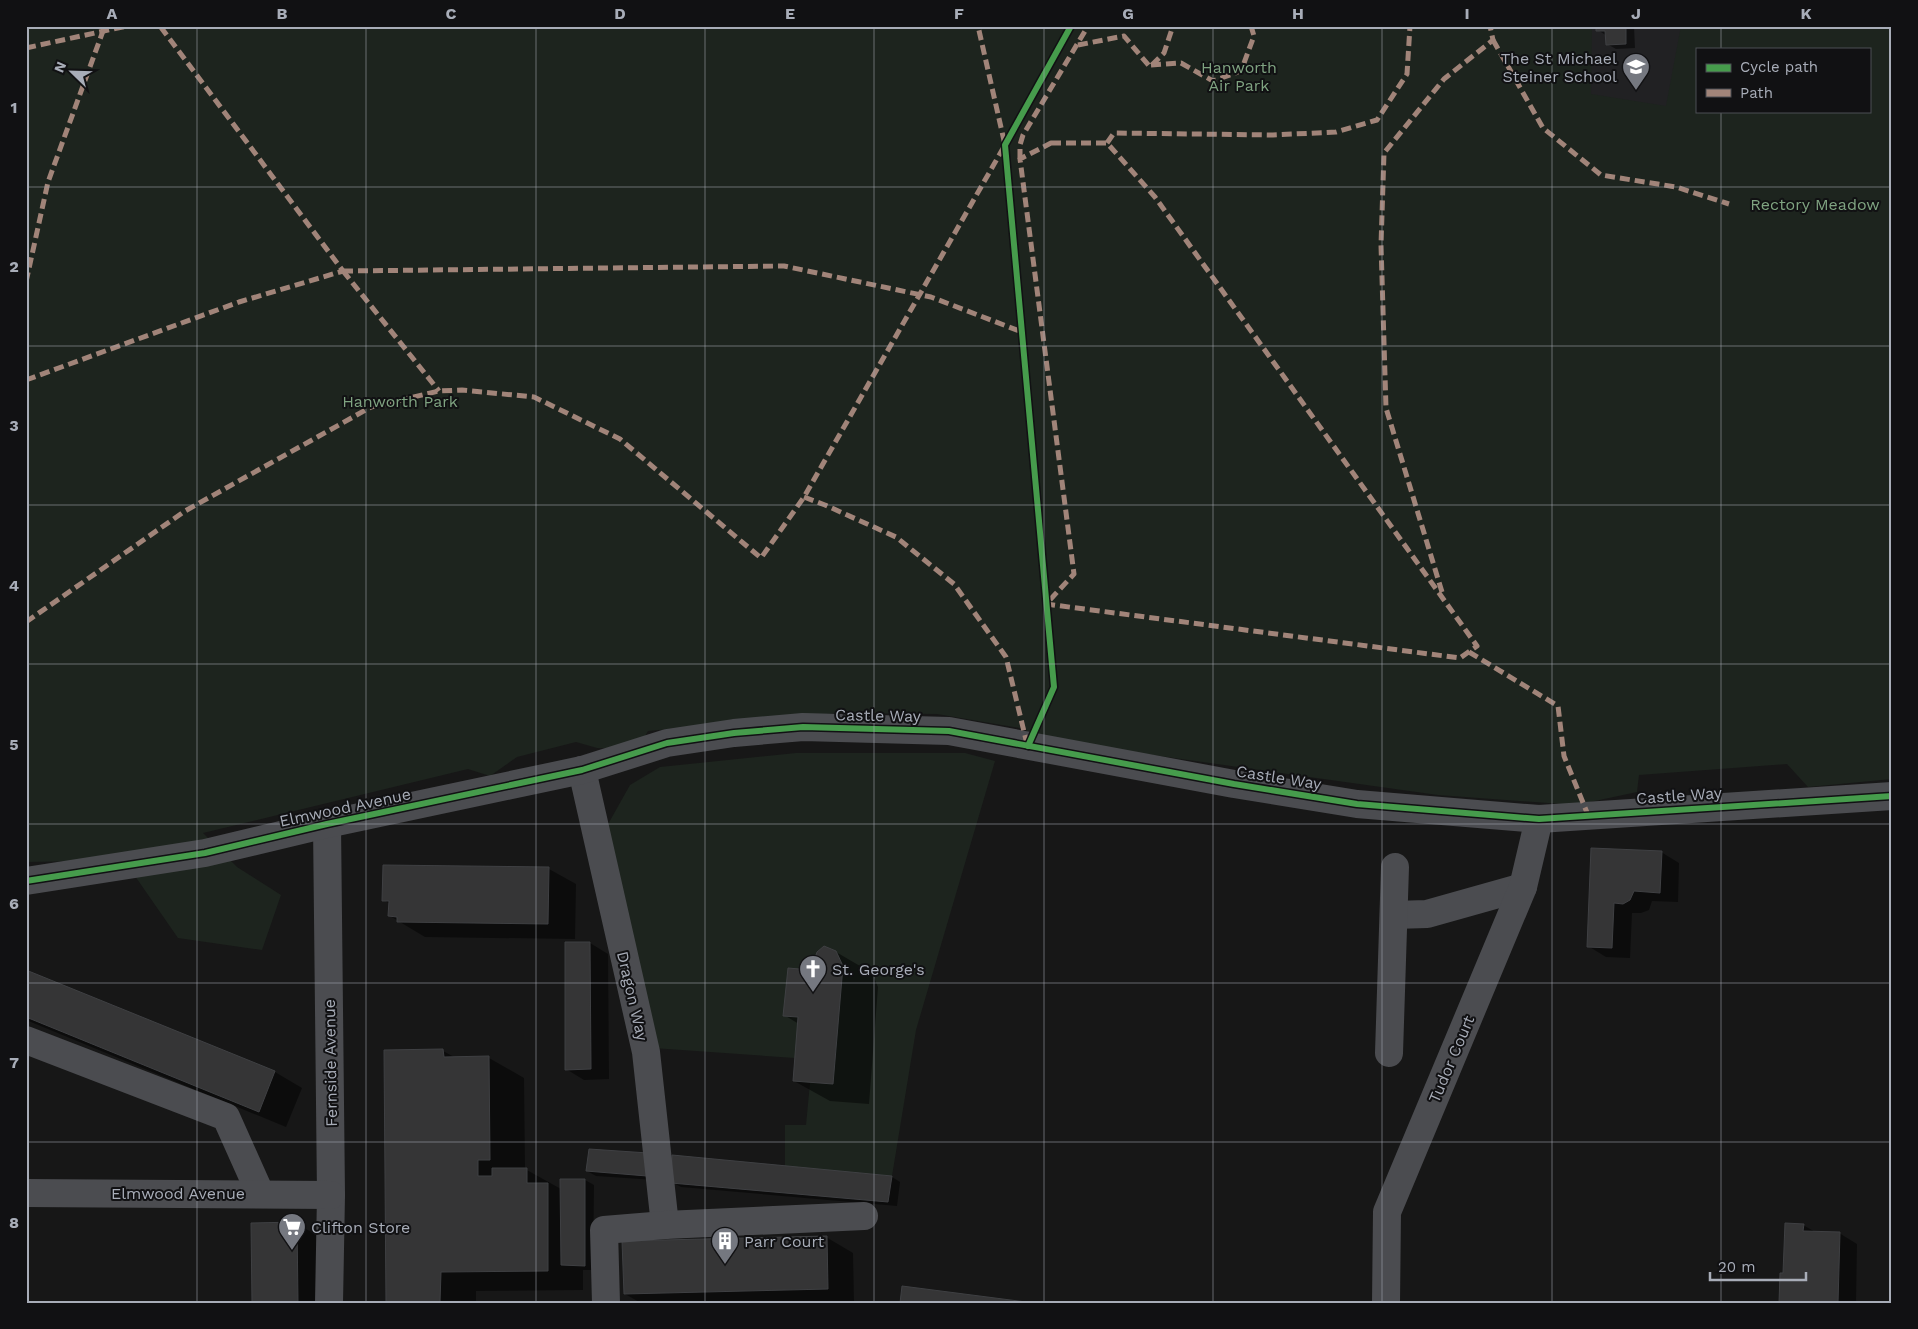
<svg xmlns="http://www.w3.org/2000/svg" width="1918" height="1329" viewBox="0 0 1918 1329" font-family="'Work Sans',sans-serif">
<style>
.built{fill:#212123}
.green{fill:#1d241e;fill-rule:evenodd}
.shadow{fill:#0007}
.building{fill:#353536;stroke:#3f4043}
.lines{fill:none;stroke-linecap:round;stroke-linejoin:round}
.minor{stroke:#4b4c50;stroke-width:28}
.quiet{stroke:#a18479;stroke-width:5;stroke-dasharray:10 5;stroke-linecap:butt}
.cycleway-casing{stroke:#111113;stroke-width:9}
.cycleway{stroke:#469c4c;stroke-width:6}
.grid{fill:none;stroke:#a8adb8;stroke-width:1;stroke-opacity:0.55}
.labels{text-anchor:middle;stroke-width:4;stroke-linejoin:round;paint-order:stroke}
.poi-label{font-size:16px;fill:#a8adb8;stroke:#111113;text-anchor:start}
.park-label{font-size:16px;fill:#7fa381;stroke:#111113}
.street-label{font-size:16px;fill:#a8adb8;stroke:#111113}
.neatline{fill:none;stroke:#a8adb8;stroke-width:2}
.grid-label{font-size:16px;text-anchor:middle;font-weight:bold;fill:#a8adb8}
</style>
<rect width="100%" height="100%" fill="#171717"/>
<polygon class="built" points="1569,26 1892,26 1869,49 1697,49 1697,111 1735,163 1577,103"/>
<g class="green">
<path d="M26,26H1592L1591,94L1666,106L1681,26H1892V779L1808,787L1787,764L1639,775L1637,792L1576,805L1438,795L1110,749L1027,733L1026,729L937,714L837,713L648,731L637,750L597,748L576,742L517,757L490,776L468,769L203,833L237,867L281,895L262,950L178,938L119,853L86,861L26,862ZM1697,49H1869V111H1697Z"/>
<polygon points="796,753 965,753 995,761 916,1030 892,1176 785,1166 785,1125 806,1125 810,1083 793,1081 795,1058 653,1048 607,826 630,785 660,767"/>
</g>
<g class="shadow">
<polygon points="1598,26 1634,26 1635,48 1616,49 1607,44 1607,36 1598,30"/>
<polygon points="1592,849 1661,852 1679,863 1678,902 1652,901 1649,910 1641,913 1632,913 1630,958 1606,957 1588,946"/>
<polygon points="549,869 576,884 575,939 425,937 390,916 390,904 384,900"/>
<polygon points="590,943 608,954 609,1079 584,1080 566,1069"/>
<polygon points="836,952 872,973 878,987 869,1104 830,1101 794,1081 799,1024 784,1015 812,971"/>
<polygon points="26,971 275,1072 302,1088 286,1127 26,1020"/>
<polygon points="443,1051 456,1058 489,1058 524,1078 525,1169 561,1189 561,1180 585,1180 594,1185 593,1270 583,1270 583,1290 476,1291 476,1303 387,1303"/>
<polygon points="647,1155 655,1180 596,1176 587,1171"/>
<polygon points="892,1177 900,1182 897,1206 681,1187 672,1182"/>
<polygon points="252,1224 297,1224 324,1239 325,1303 253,1303"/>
<polygon points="1803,1225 1817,1233 1839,1233 1857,1244 1856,1303 1780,1303 1785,1274"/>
<polygon points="826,1237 853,1253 854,1303 641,1303 625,1294"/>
</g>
<g class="building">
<polygon points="1596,26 1626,26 1626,44 1606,45 1605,31 1596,31"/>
<polygon points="1591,848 1662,851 1660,893 1634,891 1630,900 1623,904 1614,903 1612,948 1587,947"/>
<polygon points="383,865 549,867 548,924 397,922 397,917 388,916 389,901 382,901"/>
<polygon points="565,942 590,942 591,1069 565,1070"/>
<polygon points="824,946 836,951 843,966 833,1084 793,1081 798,1017 783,1016 788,968 811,970 817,952"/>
<polygon points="26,970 275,1071 259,1112 26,1017"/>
<polygon points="443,1049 444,1057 489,1056 490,1160 478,1160 478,1176 492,1176 492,1168 527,1168 527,1183 548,1183 548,1271 441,1272 440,1302 454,1303 386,1303 384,1050"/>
<polygon points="589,1149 648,1153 647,1176 586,1171"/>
<polygon points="672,1155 892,1176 888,1202 671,1183"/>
<polygon points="560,1179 585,1179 585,1266 561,1265"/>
<polygon points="297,1222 298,1303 252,1303 251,1223"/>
<polygon points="1785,1223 1804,1224 1803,1231 1840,1232 1838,1303 1779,1303 1780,1273 1783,1273"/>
<polygon points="827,1236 828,1289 624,1294 622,1241"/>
<polygon points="902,1286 1026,1302 1026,1303 900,1303"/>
</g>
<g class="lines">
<g class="minor">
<polyline points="582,770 646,1052 665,1225"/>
<polyline points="327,824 331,1195 329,1303"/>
<polyline points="26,881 205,853 327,824 582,770 667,743 734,733 803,727 949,731 1234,784 1357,804 1539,819 1892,796"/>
<polyline points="1394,915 1427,914 1523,887"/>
<polyline points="26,1040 226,1117 260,1193"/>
<polyline points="1389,1053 1395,867"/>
<polyline points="26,1193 331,1195"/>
<polyline points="606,1303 604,1230 665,1225 864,1216"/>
<polyline points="1386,1303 1387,1212 1523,887 1539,819"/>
</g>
<g class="quiet">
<polyline points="1493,40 1543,128 1601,175 1676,187 1729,204"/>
<polyline points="1078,45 1124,36 1150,67 1164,53 1173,26"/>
<polyline points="26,48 127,26"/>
<polyline points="1151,65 1181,63 1213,81 1241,71 1254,36 1251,26"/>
<polygon points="1051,143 1107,143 1155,197 1477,646 1460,658 1046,604 1074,574 1020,159"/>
<polyline points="1107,143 1114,133 1273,135 1336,132 1377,120 1407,74 1410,26"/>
<polyline points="1020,159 1020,145 1023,135 1088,26"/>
<polyline points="343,271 784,266 931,297 1022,332"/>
<polyline points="343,271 439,391"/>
<polyline points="26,282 48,182 103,31"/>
<polyline points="26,380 239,302 343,271 160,26"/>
<polyline points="804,497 825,505 896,537 954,584 1006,657 1027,744"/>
<polyline points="1442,592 1386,408 1381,245 1384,153 1444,79 1493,40 1490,26"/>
<polyline points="26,622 185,511 371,407 439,391 462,390 534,397 620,439 761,558 804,497 1005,145 978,26"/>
<polyline points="1469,652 1558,706 1564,756 1588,815"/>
</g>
<defs>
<g id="cycleway">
<polyline points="1028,746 1054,687 1005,145 1071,26"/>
<polyline points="26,881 205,853 327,824 582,770 667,743 734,733 803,727 949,731 1234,784 1357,804 1539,819 1892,796"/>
</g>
</defs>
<use href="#cycleway" class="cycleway-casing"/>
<use href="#cycleway" class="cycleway"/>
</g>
<path class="grid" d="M197,26V1303M366,26V1303M536,26V1303M705,26V1303M874,26V1303M1044,26V1303M1213,26V1303M1382,26V1303M1552,26V1303M1721,26V49M1721,111V1303M26,187H1892M26,346H1892M26,505H1892M26,664H1892M26,824H1892M26,983H1892M26,1142H1892"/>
<defs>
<symbol id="school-pin" viewBox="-11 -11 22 30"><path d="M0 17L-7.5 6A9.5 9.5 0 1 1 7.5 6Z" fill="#757880" stroke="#111113"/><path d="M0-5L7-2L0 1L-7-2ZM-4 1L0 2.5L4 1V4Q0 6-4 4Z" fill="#fff"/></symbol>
<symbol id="church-pin" viewBox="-11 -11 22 30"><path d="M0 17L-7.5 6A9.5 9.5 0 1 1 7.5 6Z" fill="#757880" stroke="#111113"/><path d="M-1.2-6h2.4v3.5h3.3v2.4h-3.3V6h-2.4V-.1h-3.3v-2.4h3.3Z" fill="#fff"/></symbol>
<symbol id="supermarket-pin" viewBox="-11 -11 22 30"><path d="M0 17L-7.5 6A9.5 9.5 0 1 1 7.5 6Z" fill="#757880" stroke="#111113"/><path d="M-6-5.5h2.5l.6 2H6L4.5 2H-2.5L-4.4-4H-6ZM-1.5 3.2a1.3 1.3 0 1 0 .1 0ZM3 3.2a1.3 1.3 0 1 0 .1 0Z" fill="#fff"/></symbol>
<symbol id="building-pin" viewBox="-11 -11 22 30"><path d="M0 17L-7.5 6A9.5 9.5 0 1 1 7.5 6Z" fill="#757880" stroke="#111113"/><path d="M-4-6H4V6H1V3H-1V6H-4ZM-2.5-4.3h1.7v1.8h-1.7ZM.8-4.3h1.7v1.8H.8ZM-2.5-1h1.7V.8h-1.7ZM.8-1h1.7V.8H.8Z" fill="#fff"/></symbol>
</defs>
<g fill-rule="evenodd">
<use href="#school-pin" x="1620" y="51" width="32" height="43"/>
<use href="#church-pin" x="797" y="953" width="32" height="43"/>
<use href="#supermarket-pin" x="276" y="1211" width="32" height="43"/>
<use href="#building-pin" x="709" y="1225" width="32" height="43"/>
</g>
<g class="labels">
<g class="poi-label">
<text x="1617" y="64" text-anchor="end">The St Michael<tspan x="1617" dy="18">Steiner School</tspan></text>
<text x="832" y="975">St. George's</text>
<text x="311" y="1233">Clifton Store</text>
<text x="744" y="1247">Parr Court</text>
</g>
<g class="park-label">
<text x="1239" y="73">Hanworth<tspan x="1239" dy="18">Air Park</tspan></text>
<text x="1815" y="210">Rectory Meadow</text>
<text x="400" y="407">Hanworth Park</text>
</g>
<g class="street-label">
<text transform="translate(878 715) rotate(1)" y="6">Castle Way</text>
<text transform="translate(1279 777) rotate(9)" y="6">Castle Way</text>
<text transform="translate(1679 795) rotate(-4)" y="6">Castle Way</text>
<text transform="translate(345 807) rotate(-12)" y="6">Elmwood Avenue</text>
<text transform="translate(633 996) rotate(77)" y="6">Dragon Way</text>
<text transform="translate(1451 1059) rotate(-67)" y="6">Tudor Court</text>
<text transform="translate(330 1063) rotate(-91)" y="6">Fernside Avenue</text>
<text x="178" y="1199">Elmwood Avenue</text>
</g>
</g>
<rect width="1918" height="1329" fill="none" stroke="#111113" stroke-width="55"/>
<rect x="1696" y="48" width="175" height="65" fill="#111113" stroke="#4d4f55"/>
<rect x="1706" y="64" width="25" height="8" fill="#469c4c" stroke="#4d4f55"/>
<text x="1740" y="72" font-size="15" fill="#a8adb8">Cycle path</text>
<rect x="1706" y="89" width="25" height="8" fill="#a18479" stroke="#4d4f55"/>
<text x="1740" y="98" font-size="15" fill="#a8adb8">Path</text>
<g transform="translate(72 72) rotate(293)" stroke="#111113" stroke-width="4" paint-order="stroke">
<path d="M0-4L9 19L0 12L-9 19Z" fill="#a8adb8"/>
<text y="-8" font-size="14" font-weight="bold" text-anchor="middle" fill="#a8adb8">N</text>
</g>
<path d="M1710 1272v8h96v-8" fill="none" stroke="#a8adb8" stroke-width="2.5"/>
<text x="1718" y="1272" font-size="15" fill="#a8adb8" stroke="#111113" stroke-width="4" paint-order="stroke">20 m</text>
<rect x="28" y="28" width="1862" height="1274" class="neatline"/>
<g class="grid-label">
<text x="112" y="19">A</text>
<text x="282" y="19">B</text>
<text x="451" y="19">C</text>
<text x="620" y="19">D</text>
<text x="790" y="19">E</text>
<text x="959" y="19">F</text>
<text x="1128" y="19">G</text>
<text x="1298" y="19">H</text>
<text x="1467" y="19">I</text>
<text x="1636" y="19">J</text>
<text x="1806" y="19">K</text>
<text x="14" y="113">1</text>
<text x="14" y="272">2</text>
<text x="14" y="431">3</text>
<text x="14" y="591">4</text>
<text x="14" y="750">5</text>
<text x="14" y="909">6</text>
<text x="14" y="1068">7</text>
<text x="14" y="1228">8</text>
</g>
</svg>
